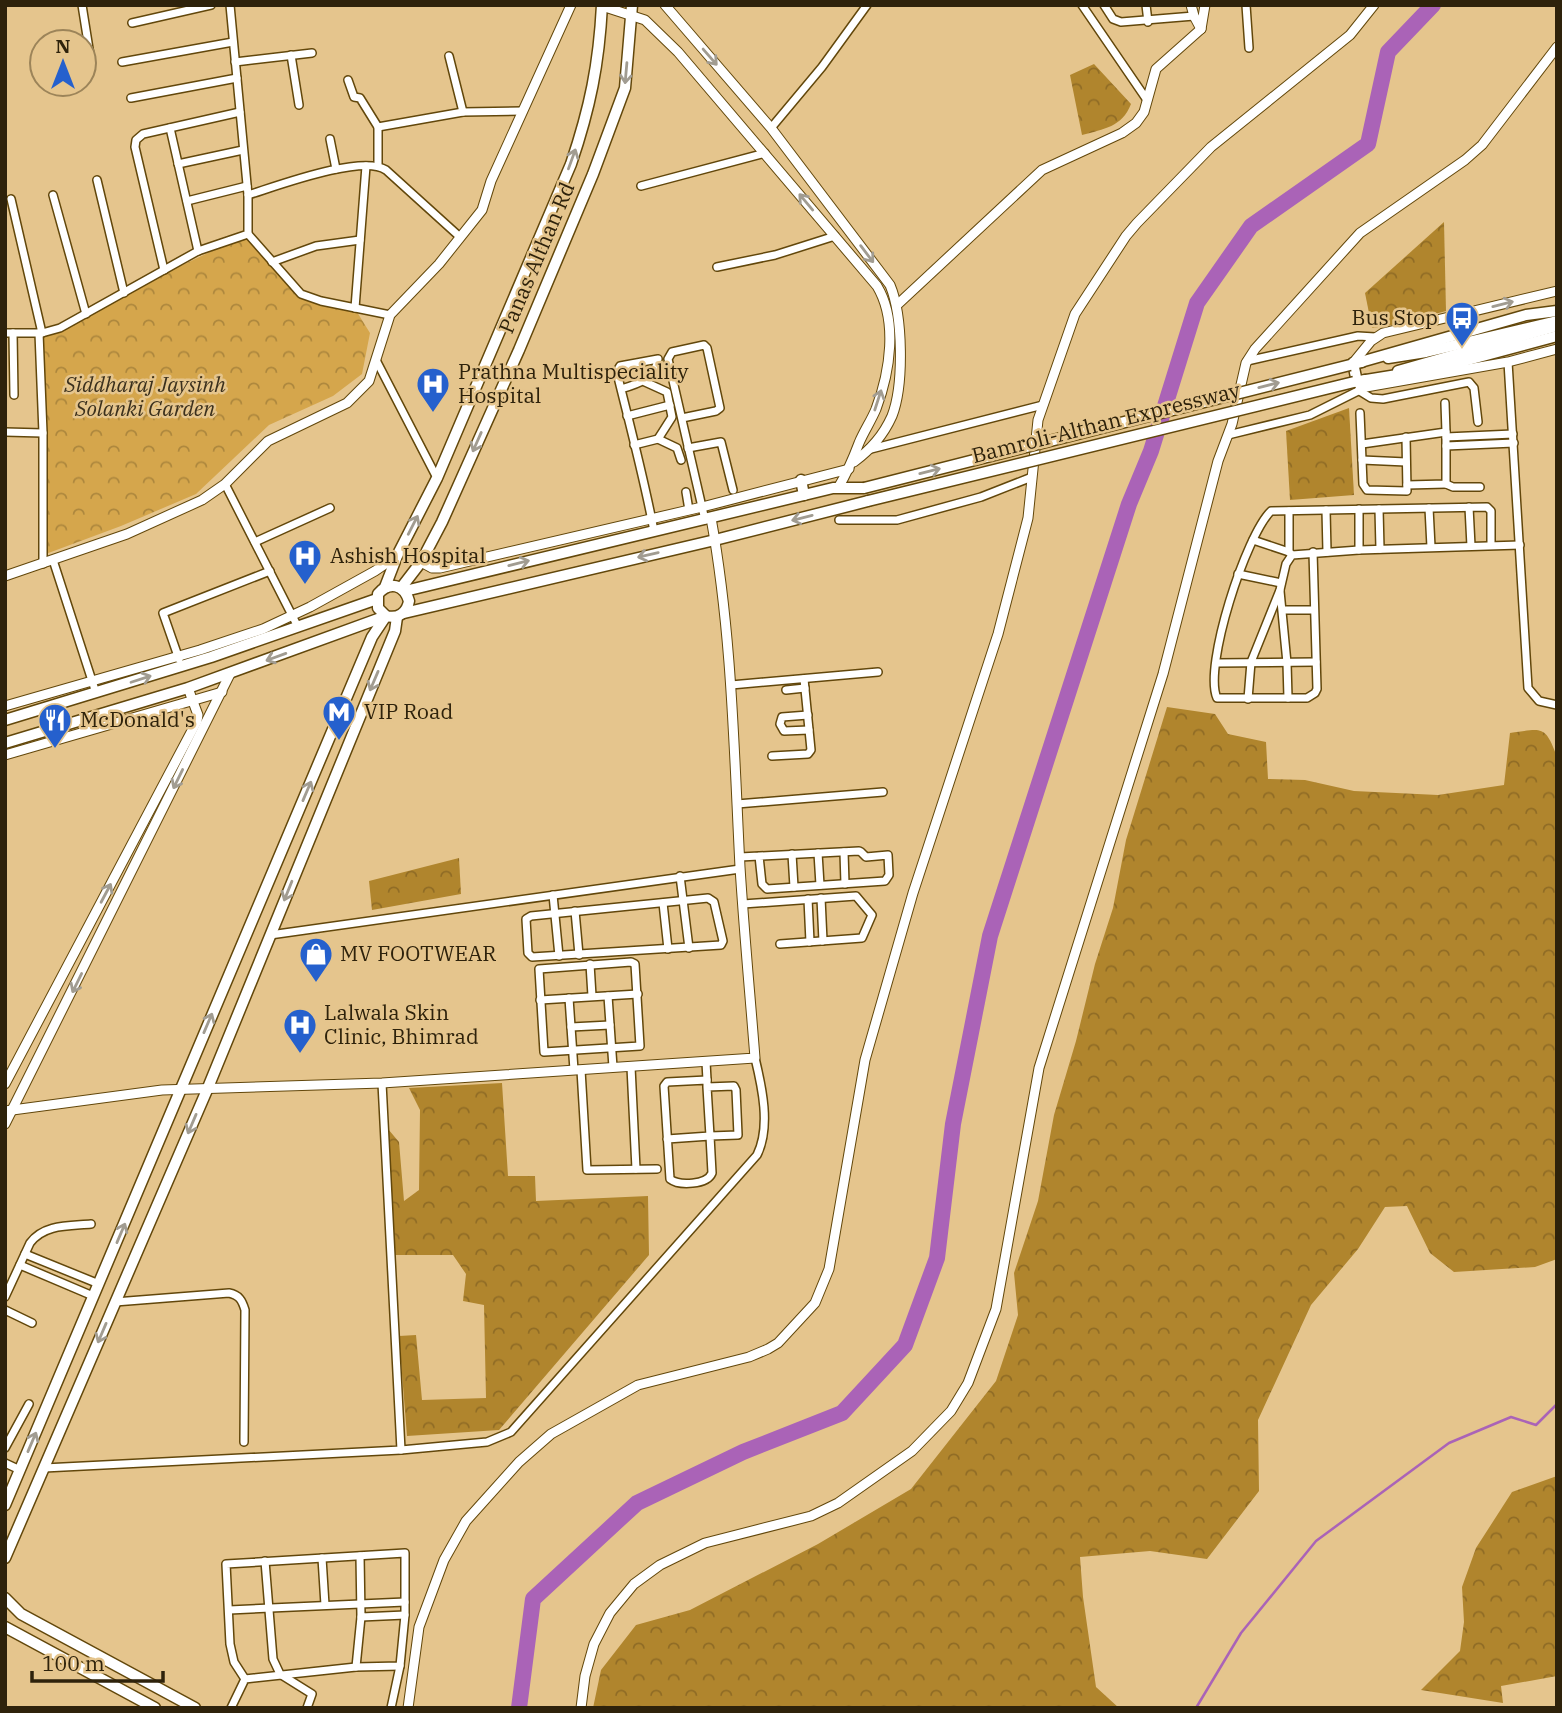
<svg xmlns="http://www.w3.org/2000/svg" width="1562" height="1713" viewBox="0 0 1562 1713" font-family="'IBM Plex Serif',serif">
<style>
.forest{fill:url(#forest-crowns)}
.park{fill:url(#park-crowns)}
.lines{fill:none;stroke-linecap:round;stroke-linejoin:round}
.stream{stroke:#aa63b7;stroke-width:2.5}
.river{stroke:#aa63b7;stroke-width:16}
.minor-casing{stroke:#62470b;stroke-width:10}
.tertiary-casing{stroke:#62470b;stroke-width:11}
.secondary-casing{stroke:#62470b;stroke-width:13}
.primary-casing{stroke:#62470b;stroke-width:13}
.minor{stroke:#fff;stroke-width:7}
.tertiary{stroke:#fff;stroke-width:9}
.secondary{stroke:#fff;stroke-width:10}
.primary{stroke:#fff;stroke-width:10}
.primary-bridge-casing{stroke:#62470b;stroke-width:13;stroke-linecap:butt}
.primary-bridge{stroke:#fff;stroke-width:10}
.oneway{stroke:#a19c91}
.labels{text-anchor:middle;stroke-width:5;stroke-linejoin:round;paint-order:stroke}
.street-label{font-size:21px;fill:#2e220b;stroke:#e5c58d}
.poi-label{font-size:21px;fill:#2e220b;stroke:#e5c58d;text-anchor:start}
.park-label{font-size:21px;font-style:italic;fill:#3b301d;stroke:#e5c58d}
</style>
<defs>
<pattern id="forest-crowns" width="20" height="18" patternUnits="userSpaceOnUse" patternTransform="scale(1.75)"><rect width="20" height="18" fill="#b0852d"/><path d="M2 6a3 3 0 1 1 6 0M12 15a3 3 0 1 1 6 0" fill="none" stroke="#906c25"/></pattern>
<pattern id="park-crowns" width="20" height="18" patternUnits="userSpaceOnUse" patternTransform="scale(1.75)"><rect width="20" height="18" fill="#d5a64c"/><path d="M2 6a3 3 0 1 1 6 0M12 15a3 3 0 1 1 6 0" fill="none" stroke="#ad873d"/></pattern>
</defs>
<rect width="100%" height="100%" fill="#e5c58d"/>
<g class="forest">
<path d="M1094,64L1131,104C1122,127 1104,129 1082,135L1070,75Z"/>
<polygon points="1444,222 1446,311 1398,324 1372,328 1365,293"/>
<polygon points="1349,408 1354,495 1290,500 1286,431"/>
<path d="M1167,707L1215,714L1228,734L1266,742L1268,779L1305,780L1354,791L1438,795L1504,785L1510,733C1542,729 1545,724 1557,757V1259L1535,1267L1454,1272L1430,1253L1407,1206L1385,1207L1358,1249L1311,1305L1258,1420L1259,1491L1207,1559L1150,1551L1080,1557L1083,1597L1096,1687L1119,1708H593L601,1670L636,1625L690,1610L818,1544L911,1489L996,1381L1018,1315L1014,1273L1038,1201L1054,1115L1076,1041L1095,964L1113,908L1126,840Z"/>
<polygon points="459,858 461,894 372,910 369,881"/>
<polygon points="502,1083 508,1176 535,1176 536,1201 648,1196 649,1255 499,1430 407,1436 399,1336 416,1335 422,1400 486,1398 484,1305 463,1301 466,1274 453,1255 393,1255 388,1129 399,1142 404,1201 419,1190 420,1110 409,1088"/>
<polygon points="1557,1476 1557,1676 1501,1686 1503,1703 1421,1690 1460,1651 1464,1622 1462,1587 1476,1548 1512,1492"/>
</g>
<polygon class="park" points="248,234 300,296 352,304 370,333 362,374 333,396 269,425 196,494 121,526 43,555 39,333"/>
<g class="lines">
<polyline class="stream" points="1196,1708 1241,1633 1316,1541 1449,1443 1511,1417 1536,1425 1557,1404"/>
<polyline class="river" points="519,1708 533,1599 637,1503 743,1452 842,1413 905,1345 937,1258 953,1124 990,936 1129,504 1151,451 1197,303 1251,226 1368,144 1388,52 1433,5"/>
<defs>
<g id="minor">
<polyline points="82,5 90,55"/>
<polyline points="1082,5 1147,100"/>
<polyline points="1104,5 1113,19 1121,22 1194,16"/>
<polyline points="1146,5 1148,22"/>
<polyline points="1246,5 1249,48"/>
<polyline points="132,23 211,5"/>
<polyline points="291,55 299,105"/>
<polyline points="449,56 463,112"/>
<polyline points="122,62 233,42"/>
<polyline points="235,62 312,53"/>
<polyline points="348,80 354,97 360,98 378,127 378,166"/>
<polyline points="131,98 237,78"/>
<polyline points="378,127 463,112 523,111"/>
<polyline points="170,128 198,251"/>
<polyline points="771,128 822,67 867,5"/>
<polyline points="330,139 336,169"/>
<polyline points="178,164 243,150"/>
<polyline points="97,180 124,293"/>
<polyline points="641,186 765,153"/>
<polyline points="53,195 86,314"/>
<path d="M248,195C277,186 362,154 386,170L460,237"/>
<polyline points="11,199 42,333"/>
<polyline points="187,201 247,186"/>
<polyline points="248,234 301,294 321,301 390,315"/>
<polyline points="272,262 316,246 360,240"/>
<polyline points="717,267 775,255 835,236"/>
<polyline points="164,270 135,147 136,140 143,134 240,112"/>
<polyline points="355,308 366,166"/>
<polyline points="5,333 42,333 60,328 198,251 248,234 248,195 230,5"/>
<polyline points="13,333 14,395"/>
<polyline points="39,333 43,433 43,564"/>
<polyline points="376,360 437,478"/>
<polyline points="1247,361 1358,336 1375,337"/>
<polyline points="1508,362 1528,688 1539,701 1557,705"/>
<polyline points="645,382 667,392 672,417 658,439 677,448 681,460"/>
<path d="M621,389C638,384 655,379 658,359L620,366L617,371V373C630,426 644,478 654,531"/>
<polyline points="1358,390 1371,398 1383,399 1469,382 1474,388 1478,422"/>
<polyline points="1360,413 1363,484 1367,490 1407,491 1406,437"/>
<polyline points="627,416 670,405"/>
<polyline points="682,418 716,411 720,408 707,348 704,345 672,352 668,359 705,520"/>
<polyline points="5,432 43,433"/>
<polyline points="1228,435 1310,415 1362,389"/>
<polyline points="1446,437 1513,434"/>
<polyline points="1362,444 1446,432 1445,403"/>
<polyline points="634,445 658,439"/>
<polyline points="1446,446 1514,443"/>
<polyline points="688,448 721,442 733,490"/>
<polyline points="871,449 1043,405"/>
<polyline points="1362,460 1406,462"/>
<polyline points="225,484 298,627"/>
<polyline points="1446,484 1453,487 1480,487"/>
<polyline points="1407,485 1446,484 1446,432"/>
<polyline points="686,492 689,510"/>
<polyline points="1469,507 1471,546"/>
<polyline points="1429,508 1431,547"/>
<polyline points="1379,509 1380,549"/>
<polyline points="1326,510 1327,552"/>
<polyline points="1289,511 1289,552 1292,555"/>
<polyline points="839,520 897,520 981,497 1032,477"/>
<polyline points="1253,540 1289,552"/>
<polyline points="255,542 330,508"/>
<polyline points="1359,550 1359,509"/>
<path d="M1313,552L1317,689L1315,693L1307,698H1217C1203,667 1246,535 1271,511L1487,507L1491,511V545"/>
<polyline points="53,560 96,693"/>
<polyline points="1238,574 1281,583"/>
<polyline points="1280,591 1287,663 1288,698"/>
<polyline points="1283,610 1314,610"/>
<polyline points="179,659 163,613 270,571"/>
<polyline points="1217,663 1316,662"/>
<polyline points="731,685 878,672"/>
<polyline points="786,690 805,688"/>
<polyline points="1248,699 1251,662 1280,590 1286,564 1292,555 1359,550 1520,545"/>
<polyline points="808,715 782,717 780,724 784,731 809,730"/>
<polyline points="772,756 808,754 811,750 804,679"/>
<polyline points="737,804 883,792"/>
<polyline points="844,852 845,884"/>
<polyline points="818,853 820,885"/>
<polyline points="792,854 794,887"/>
<polyline points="740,857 859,851 861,852 866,857 888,855 889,875 885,881 767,889 762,884 759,856"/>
<polyline points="680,876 689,948"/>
<polyline points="553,895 559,956"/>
<polygon points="708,898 714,902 723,941 721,945 532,957 528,953 526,919 531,916"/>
<polyline points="821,898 823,941"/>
<polyline points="808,899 810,942"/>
<polyline points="663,903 668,949"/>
<polyline points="743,904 856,896 872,915 862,938 780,944"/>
<polyline points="575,911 579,955"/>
<polyline points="270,935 740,869"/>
<polygon points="631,962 635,964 640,1046 544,1052 539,969"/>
<polyline points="590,964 592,996"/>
<polyline points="608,996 613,1067"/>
<polyline points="569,998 574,1070"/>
<polyline points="540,1000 638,994"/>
<polyline points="571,1027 610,1025"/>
<polyline points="706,1062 707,1080"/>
<polyline points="631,1067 636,1169"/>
<polyline points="581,1070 587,1170 657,1169"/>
<path d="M667,1139L710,1136L712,1173C707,1185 679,1186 670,1179L664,1086L667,1082L707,1080V1087L734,1086L736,1090L738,1135L710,1136L707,1087"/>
<polyline points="25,1254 99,1284"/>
<polyline points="20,1265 93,1296"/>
<path d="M5,1297L30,1243C44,1224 69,1226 91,1224"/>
<path d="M115,1302L229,1293C239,1295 242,1300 245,1310L244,1442"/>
<polyline points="5,1310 32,1323"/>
<polyline points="5,1448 29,1404"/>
<path d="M401,1450L487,1442L511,1432L757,1155C771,1127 762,1087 755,1058"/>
<polyline points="5,1463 20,1470"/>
<polyline points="44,1468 401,1450 382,1083"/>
<polyline points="360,1556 361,1617 405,1615"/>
<polyline points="322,1558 325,1605"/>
<polyline points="265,1561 273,1659 280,1674 312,1694 307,1708"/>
<polyline points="229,1610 405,1602"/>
<polyline points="356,1667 361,1617"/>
<polyline points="231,1708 245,1679 234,1662 230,1644 226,1564 405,1553 405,1615 400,1666 356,1667 245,1679"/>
<polyline points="391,1708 400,1666"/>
</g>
<g id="tertiary">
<path d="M665,5L771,128L890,285C903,316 904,385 892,416C883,436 871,449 854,462"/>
<polyline points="1191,5 1194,16 1201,29"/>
<path d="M602,6L645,20L678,52L877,286C898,321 890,372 876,409C871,421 864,431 859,443C853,459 847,473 838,488"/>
<polyline points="897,305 1042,170 1122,133 1136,123 1144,112 1156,69 1201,29 1205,5"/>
<polyline points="1353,363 1371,341 1383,333 1557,291"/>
<polyline points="1357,382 1366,387 1508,362 1557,349"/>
<polyline points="421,562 432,568 440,568 702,507 849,469"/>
<polyline points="5,576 127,534 202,500 225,484 268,441 347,403 369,381 390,315 439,264 482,210 491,181 571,5"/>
<polyline points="5,706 200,650 263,629 310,607 375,571 397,556"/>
<polyline points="5,755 222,692"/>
<polyline points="5,1084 197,721 198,715 188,688"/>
<path d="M5,1111L162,1090L382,1083L755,1058C750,994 744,931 740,867C734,751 732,633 711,518"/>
<polyline points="5,1124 230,674"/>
<polyline points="408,1708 419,1627 444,1560 466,1521 519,1462 551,1434 638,1385 749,1357 768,1349 778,1343 815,1303 829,1269 865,1060 913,893 998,634 1028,518 1038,420 1075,314 1126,236 1137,223 1211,147 1350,35 1374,5"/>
<polyline points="581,1708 585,1676 594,1644 610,1613 634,1584 660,1565 705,1543 811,1516 838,1503 912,1451 951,1411 968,1383 996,1309 1039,1068 1163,674 1218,461 1232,424 1246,363 1255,349 1360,233 1465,160 1482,145 1557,47"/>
</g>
<g id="secondary">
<polyline points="1388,358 1426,352 1557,321"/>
<polyline points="1362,362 1353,363 1357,382 1365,380"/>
<polyline points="1398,371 1557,326"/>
<path d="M385,587L397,556L437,478L571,164C590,108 599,64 602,5"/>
<polyline points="401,588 421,562 442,522 519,350 593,174 625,88 632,5"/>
<polyline points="5,1505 372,637 386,616"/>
<polyline points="5,1558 207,1090 395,631 397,617"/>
<polyline points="5,1598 21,1614 195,1708"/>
<polyline points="5,1627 155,1708"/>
</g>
<g id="primary">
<polyline points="1350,365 1526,315 1557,311"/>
<polyline points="1354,382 1434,369 1557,336"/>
<polyline points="801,480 804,495"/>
<polyline points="405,591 833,488 864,488"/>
<polyline points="404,613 715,540 868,501"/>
<polyline points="5,720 211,657 377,599"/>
<path d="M5,743L188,688L386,616C398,619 407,613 409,601C404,584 389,581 378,594V608L386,616"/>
</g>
</defs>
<use href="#minor" class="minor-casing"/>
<use href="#tertiary" class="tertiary-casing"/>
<use href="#secondary" class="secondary-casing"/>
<use href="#primary" class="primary-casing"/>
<use href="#minor" class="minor"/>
<use href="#tertiary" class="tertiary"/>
<use href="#secondary" class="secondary"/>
<use href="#primary" class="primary"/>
<defs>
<g id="primary-bridge">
<polyline points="864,488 1350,365"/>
<polyline points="868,501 1354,382"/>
</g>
</defs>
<use href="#primary-bridge" class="primary-bridge-casing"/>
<use href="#primary-bridge" class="primary-bridge"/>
</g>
<defs><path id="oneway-shaft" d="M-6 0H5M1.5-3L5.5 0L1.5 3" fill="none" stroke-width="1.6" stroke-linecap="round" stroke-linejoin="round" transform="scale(1.75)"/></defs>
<g class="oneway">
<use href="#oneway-shaft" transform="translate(710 57) rotate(49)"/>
<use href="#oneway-shaft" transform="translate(626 73) rotate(95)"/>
<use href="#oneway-shaft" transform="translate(572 159) rotate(-70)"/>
<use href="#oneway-shaft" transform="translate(806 202) rotate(-130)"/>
<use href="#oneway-shaft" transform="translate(867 254) rotate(53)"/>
<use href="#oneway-shaft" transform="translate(1503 304) rotate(-14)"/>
<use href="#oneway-shaft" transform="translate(1269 385) rotate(-14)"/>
<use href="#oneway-shaft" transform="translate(878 400) rotate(-72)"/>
<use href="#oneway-shaft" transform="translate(477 442) rotate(114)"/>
<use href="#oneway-shaft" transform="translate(930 471) rotate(-14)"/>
<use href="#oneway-shaft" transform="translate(802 518) rotate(166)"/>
<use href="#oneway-shaft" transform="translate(413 525) rotate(-63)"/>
<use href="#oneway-shaft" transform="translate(648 555) rotate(167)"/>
<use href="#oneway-shaft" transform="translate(519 563) rotate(-14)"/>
<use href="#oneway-shaft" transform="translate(276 657) rotate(160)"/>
<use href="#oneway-shaft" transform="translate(141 679) rotate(-18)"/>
<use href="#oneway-shaft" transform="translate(374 681) rotate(113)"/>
<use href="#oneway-shaft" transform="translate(178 779) rotate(116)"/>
<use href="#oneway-shaft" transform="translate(307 791) rotate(-67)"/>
<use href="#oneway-shaft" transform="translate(288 891) rotate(112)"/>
<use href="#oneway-shaft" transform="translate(106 893) rotate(-62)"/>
<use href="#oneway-shaft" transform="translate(77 983) rotate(116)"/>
<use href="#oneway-shaft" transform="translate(208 1023) rotate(-67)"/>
<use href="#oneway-shaft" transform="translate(192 1124) rotate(113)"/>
<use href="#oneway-shaft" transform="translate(121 1233) rotate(-67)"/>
<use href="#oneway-shaft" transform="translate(102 1333) rotate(113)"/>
<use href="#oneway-shaft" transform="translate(32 1442) rotate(-67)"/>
</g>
<defs>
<symbol id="bus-pin" viewBox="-11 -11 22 30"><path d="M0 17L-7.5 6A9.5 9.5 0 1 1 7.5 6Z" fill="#2560cd" stroke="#e5c58d"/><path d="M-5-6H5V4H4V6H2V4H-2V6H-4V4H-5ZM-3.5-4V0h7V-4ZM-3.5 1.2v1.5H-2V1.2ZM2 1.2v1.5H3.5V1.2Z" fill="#fff"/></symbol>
<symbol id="hospital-pin" viewBox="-11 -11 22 30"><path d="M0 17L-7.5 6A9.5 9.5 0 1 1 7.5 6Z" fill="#2560cd" stroke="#e5c58d"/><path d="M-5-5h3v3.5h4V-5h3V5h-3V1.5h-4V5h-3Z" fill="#fff"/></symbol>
<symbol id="metro-pin" viewBox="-11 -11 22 30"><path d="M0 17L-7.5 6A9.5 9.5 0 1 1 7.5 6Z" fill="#2560cd" stroke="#e5c58d"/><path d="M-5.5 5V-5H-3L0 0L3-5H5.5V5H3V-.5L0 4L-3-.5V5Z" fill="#fff"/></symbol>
<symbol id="restaurant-pin" viewBox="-11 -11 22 30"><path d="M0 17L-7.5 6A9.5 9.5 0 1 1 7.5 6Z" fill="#2560cd" stroke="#e5c58d"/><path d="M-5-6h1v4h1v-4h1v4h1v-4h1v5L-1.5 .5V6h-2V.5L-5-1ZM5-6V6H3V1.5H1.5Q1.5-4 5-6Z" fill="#fff"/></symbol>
<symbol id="shop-pin" viewBox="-11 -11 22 30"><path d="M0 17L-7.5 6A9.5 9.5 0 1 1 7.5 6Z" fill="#2560cd" stroke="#e5c58d"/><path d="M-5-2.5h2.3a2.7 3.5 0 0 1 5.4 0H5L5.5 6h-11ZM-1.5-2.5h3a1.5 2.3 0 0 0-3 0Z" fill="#fff"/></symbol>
</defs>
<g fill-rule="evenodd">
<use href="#bus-pin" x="1443" y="299" width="38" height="52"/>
<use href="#hospital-pin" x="414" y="365" width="38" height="52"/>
<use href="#hospital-pin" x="286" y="537" width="38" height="52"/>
<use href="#metro-pin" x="320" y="693" width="38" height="52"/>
<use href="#restaurant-pin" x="36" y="701" width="38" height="52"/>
<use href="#shop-pin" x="297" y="935" width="38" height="52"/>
<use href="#hospital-pin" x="281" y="1006" width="38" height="52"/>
</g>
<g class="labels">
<g class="street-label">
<text transform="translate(537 258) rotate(-67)" y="7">Panas Althan Rd</text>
<text transform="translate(1106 423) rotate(-14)" y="7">Bamroli-Althan Expressway</text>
</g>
<g class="poi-label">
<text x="1438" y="325" text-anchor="end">Bus Stop</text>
<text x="458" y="379">Prathna Multispeciality<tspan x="458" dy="24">Hospital</tspan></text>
<text x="330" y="563">Ashish Hospital</text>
<text x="364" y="719">VIP Road</text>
<text x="80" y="727">McDonald's</text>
<text x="340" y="961">MV FOOTWEAR</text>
<text x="324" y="1020">Lalwala Skin<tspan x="324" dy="24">Clinic, Bhimrad</tspan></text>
</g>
<g class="park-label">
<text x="145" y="392">Siddharaj Jaysinh<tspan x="145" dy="24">Solanki Garden</tspan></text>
</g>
</g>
<rect width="1562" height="1713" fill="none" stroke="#2e220b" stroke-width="14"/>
<g transform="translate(63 63)"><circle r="33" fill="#e5c58d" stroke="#9c8459" stroke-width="2"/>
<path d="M0-5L12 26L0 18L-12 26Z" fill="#2560cd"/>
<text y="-10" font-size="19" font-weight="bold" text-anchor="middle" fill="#2e220b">N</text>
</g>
<path d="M32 1671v10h131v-10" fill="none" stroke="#2e220b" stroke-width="3.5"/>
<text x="42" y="1671" font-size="21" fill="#2e220b" stroke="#e5c58d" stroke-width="5" paint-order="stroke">100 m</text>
</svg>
